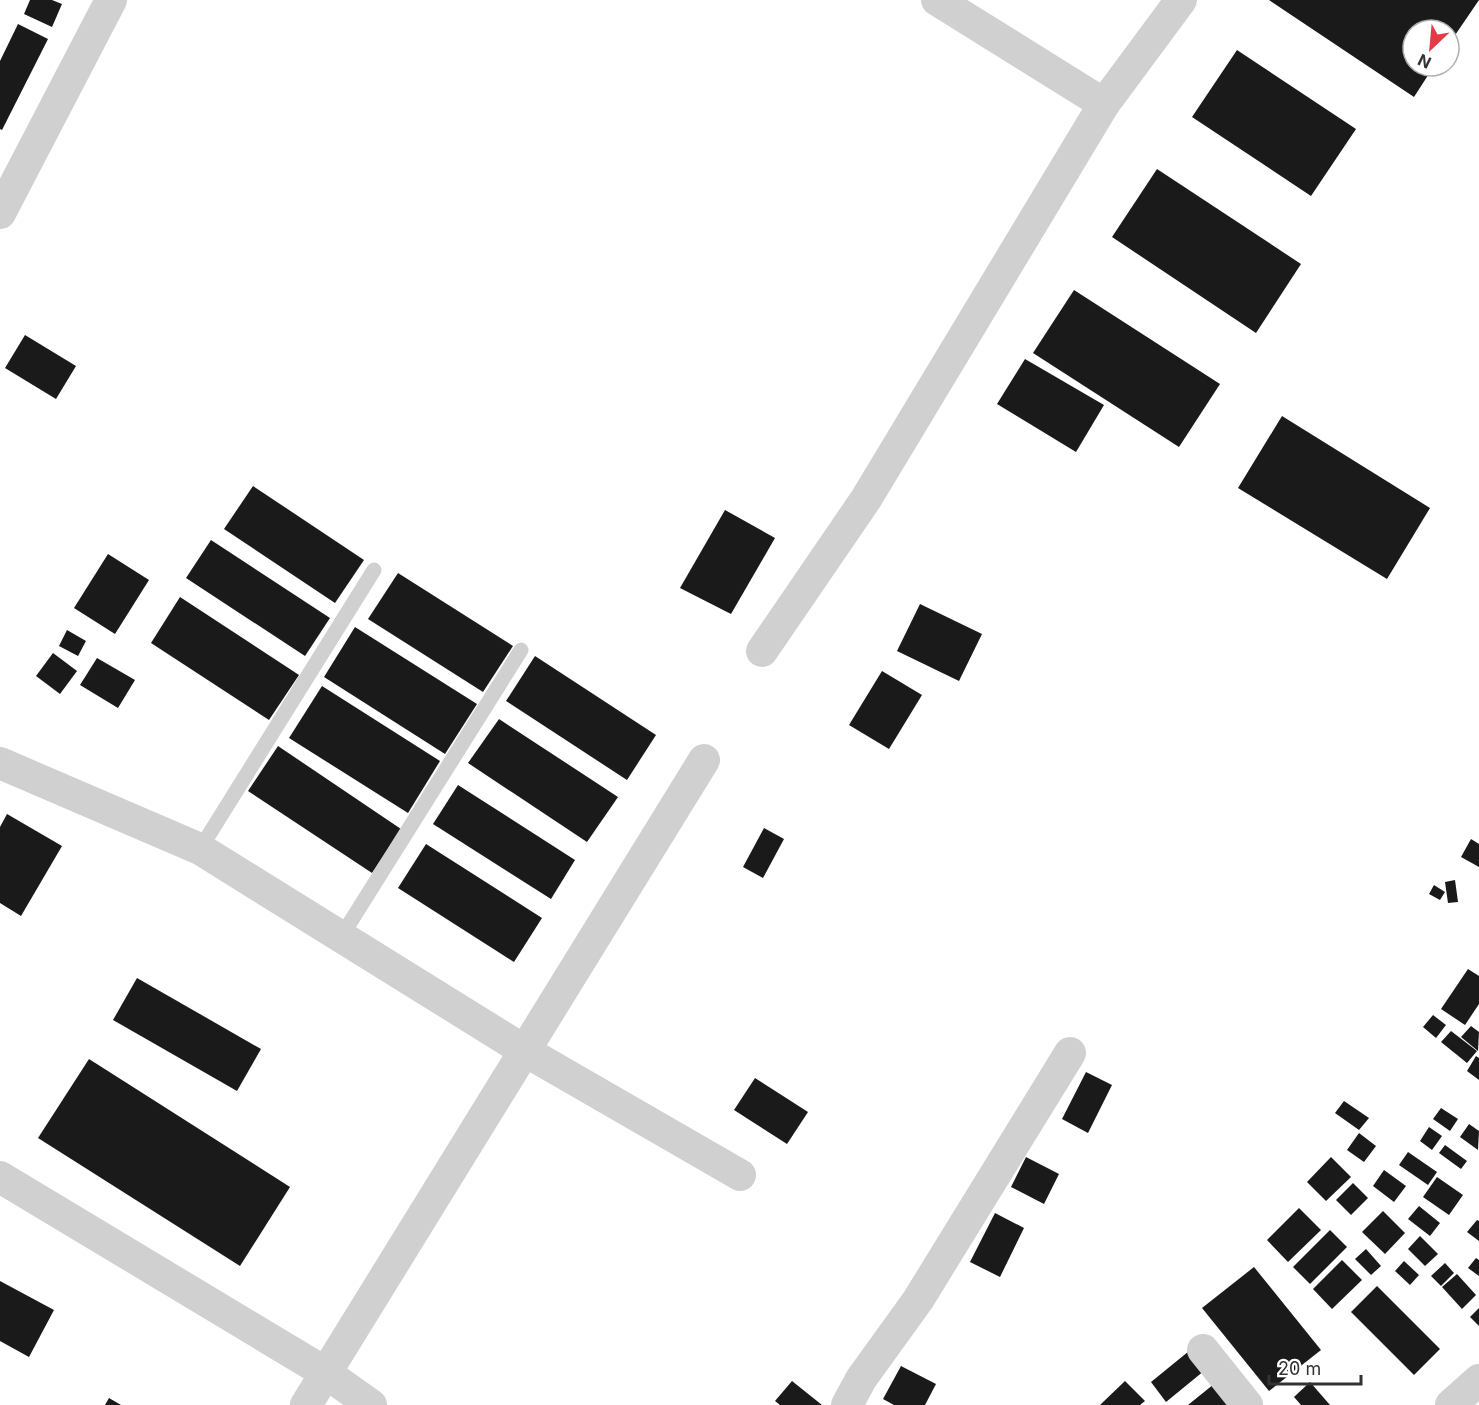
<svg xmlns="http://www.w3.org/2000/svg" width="1479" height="1405" viewBox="0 0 1479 1405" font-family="Inter,sans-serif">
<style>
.building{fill:#1a1a1a}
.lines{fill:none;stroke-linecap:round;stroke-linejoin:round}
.lane{stroke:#d0d0d0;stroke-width:15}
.street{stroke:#d0d0d0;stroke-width:32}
</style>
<rect width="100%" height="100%" fill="#fff"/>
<g class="building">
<polygon points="30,0 52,0 62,4 52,27 24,14"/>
<polygon points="1269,0 1479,0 1449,44 1449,30 1413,30 1413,66 1434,66 1414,97"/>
<polygon points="18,24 48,39 2,130 0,129 0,61"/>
<polygon points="1237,50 1356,129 1311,196 1192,117"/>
<polygon points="1157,169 1301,264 1256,333 1112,237"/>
<polygon points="1074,290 1220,384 1179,447 1033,353"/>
<polygon points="25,335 76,366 56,399 5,368"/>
<polygon points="1025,359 1104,405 1076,452 997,404"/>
<polygon points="1282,416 1430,508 1387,579 1238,488"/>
<polygon points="253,486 364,560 335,603 224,529"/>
<polygon points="725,510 775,538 731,614 680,588"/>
<polygon points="211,540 330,618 305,656 186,578"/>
<polygon points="108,554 149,580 115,634 74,608"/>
<polygon points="398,573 513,646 483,692 368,619"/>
<polygon points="180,597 299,675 269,720 151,643"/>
<polygon points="920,604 982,634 959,681 897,651"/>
<polygon points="355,627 477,704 445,754 324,677"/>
<polygon points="67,630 86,641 78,656 59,646"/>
<polygon points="53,653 77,671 60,694 36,676"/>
<polygon points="535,656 656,735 627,780 506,701"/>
<polygon points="97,658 135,680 118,708 80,685"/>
<polygon points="882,671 922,695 889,749 849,725"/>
<polygon points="322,686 440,761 408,813 289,738"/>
<polygon points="499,719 618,797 587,842 468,763"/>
<polygon points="278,746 401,829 372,873 248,791"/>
<polygon points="458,785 575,860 551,899 433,824"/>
<polygon points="7,814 62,846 21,916 0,903 0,827"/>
<polygon points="764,828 784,839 763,878 743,867"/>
<polygon points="1471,839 1479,844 1479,867 1461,857"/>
<polygon points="426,844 542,918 514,962 398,888"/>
<polygon points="1455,880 1458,902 1448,903 1445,882"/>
<polygon points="1434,885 1445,892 1440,900 1429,894"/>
<polygon points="1468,969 1479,976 1479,1004 1465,1025 1441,1009"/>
<polygon points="137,978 261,1049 237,1091 113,1020"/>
<polygon points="1433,1015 1446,1025 1436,1038 1423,1027"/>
<polygon points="1471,1026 1479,1032 1478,1051 1461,1037"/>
<polygon points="1451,1031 1477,1051 1467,1063 1441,1042"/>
<polygon points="1476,1056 1479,1058 1479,1080 1467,1071"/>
<polygon points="89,1059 290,1187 240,1266 38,1138"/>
<polygon points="1086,1072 1112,1085 1088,1133 1062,1119"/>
<polygon points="755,1078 808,1112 787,1144 734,1110"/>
<polygon points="1344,1101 1369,1118 1359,1130 1335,1113"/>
<polygon points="1441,1108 1458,1119 1450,1131 1433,1119"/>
<polygon points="1469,1124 1479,1131 1478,1150 1460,1137"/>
<polygon points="1429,1127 1442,1136 1432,1150 1420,1141"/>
<polygon points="1359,1133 1376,1146 1364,1162 1347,1150"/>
<polygon points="1445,1145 1467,1161 1461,1169 1439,1153"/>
<polygon points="1408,1152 1437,1172 1428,1185 1399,1165"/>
<polygon points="1026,1157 1059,1174 1044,1204 1011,1187"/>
<polygon points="1331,1157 1351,1177 1326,1201 1307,1182"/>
<polygon points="1384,1170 1406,1186 1394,1202 1373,1186"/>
<polygon points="1437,1177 1463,1195 1449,1215 1423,1197"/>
<polygon points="1353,1183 1368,1198 1351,1215 1336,1200"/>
<polygon points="1419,1206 1440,1223 1430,1236 1408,1219"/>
<polygon points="1299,1208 1321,1230 1288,1262 1267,1240"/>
<polygon points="1383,1211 1405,1233 1385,1254 1362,1232"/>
<polygon points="995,1213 1024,1228 1000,1277 970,1262"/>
<polygon points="1477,1220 1479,1221 1479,1241 1467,1232"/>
<polygon points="1330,1230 1347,1247 1310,1284 1293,1267"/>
<polygon points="1420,1236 1438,1254 1425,1266 1408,1249"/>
<polygon points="1366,1249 1381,1266 1371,1275 1355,1259"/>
<polygon points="1476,1258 1479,1260 1479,1276 1468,1268"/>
<polygon points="1342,1260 1362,1280 1332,1309 1313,1289"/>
<polygon points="1404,1261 1419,1275 1410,1285 1395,1271"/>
<polygon points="1445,1263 1454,1273 1441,1286 1431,1276"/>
<polygon points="1254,1267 1321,1350 1269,1391 1202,1308"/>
<polygon points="1457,1274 1476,1295 1462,1309 1442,1287"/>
<polygon points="0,1281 54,1310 29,1357 0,1341"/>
<polygon points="1377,1286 1440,1349 1414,1375 1351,1312"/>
<polygon points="1479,1308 1479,1326 1470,1317"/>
<polygon points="1194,1347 1210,1366 1166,1402 1151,1382"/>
<polygon points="901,1366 936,1384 925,1405 894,1405 883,1399"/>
<polygon points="792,1381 822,1405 780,1405 775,1401"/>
<polygon points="1125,1381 1145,1401 1140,1405 1100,1405"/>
<polygon points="1310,1382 1330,1405 1301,1405 1294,1397"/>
<polygon points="1214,1384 1231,1405 1188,1405"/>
<polygon points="109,1398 121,1405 105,1405"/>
</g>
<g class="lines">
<g class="lane">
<polyline points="200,849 374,570"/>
<polyline points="341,937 521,650"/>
</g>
<g class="street">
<polyline points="937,0 1104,104"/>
<polyline points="0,213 111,0"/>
<polyline points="762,651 866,499 1104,104 1181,0"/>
<polyline points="0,763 200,849 525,1051 740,1175"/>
<polyline points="0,1177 326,1373 371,1405"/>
<polyline points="1203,1350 1247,1405"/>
<polyline points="306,1405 704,760"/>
<polyline points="847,1405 861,1379 918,1300 1070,1053"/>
<polyline points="1451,1405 1479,1380"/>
</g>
</g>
<g transform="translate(1431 48) rotate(206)"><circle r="28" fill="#ffffff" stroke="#adadad" stroke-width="1.5"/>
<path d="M0-4.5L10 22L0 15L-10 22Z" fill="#e63946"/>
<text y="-9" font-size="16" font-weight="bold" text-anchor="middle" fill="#333333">N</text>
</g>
<path d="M1269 1375v9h92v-9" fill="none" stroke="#333333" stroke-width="3"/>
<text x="1278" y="1375" font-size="18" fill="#333333" stroke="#ffffff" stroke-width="4.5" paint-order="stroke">20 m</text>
</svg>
